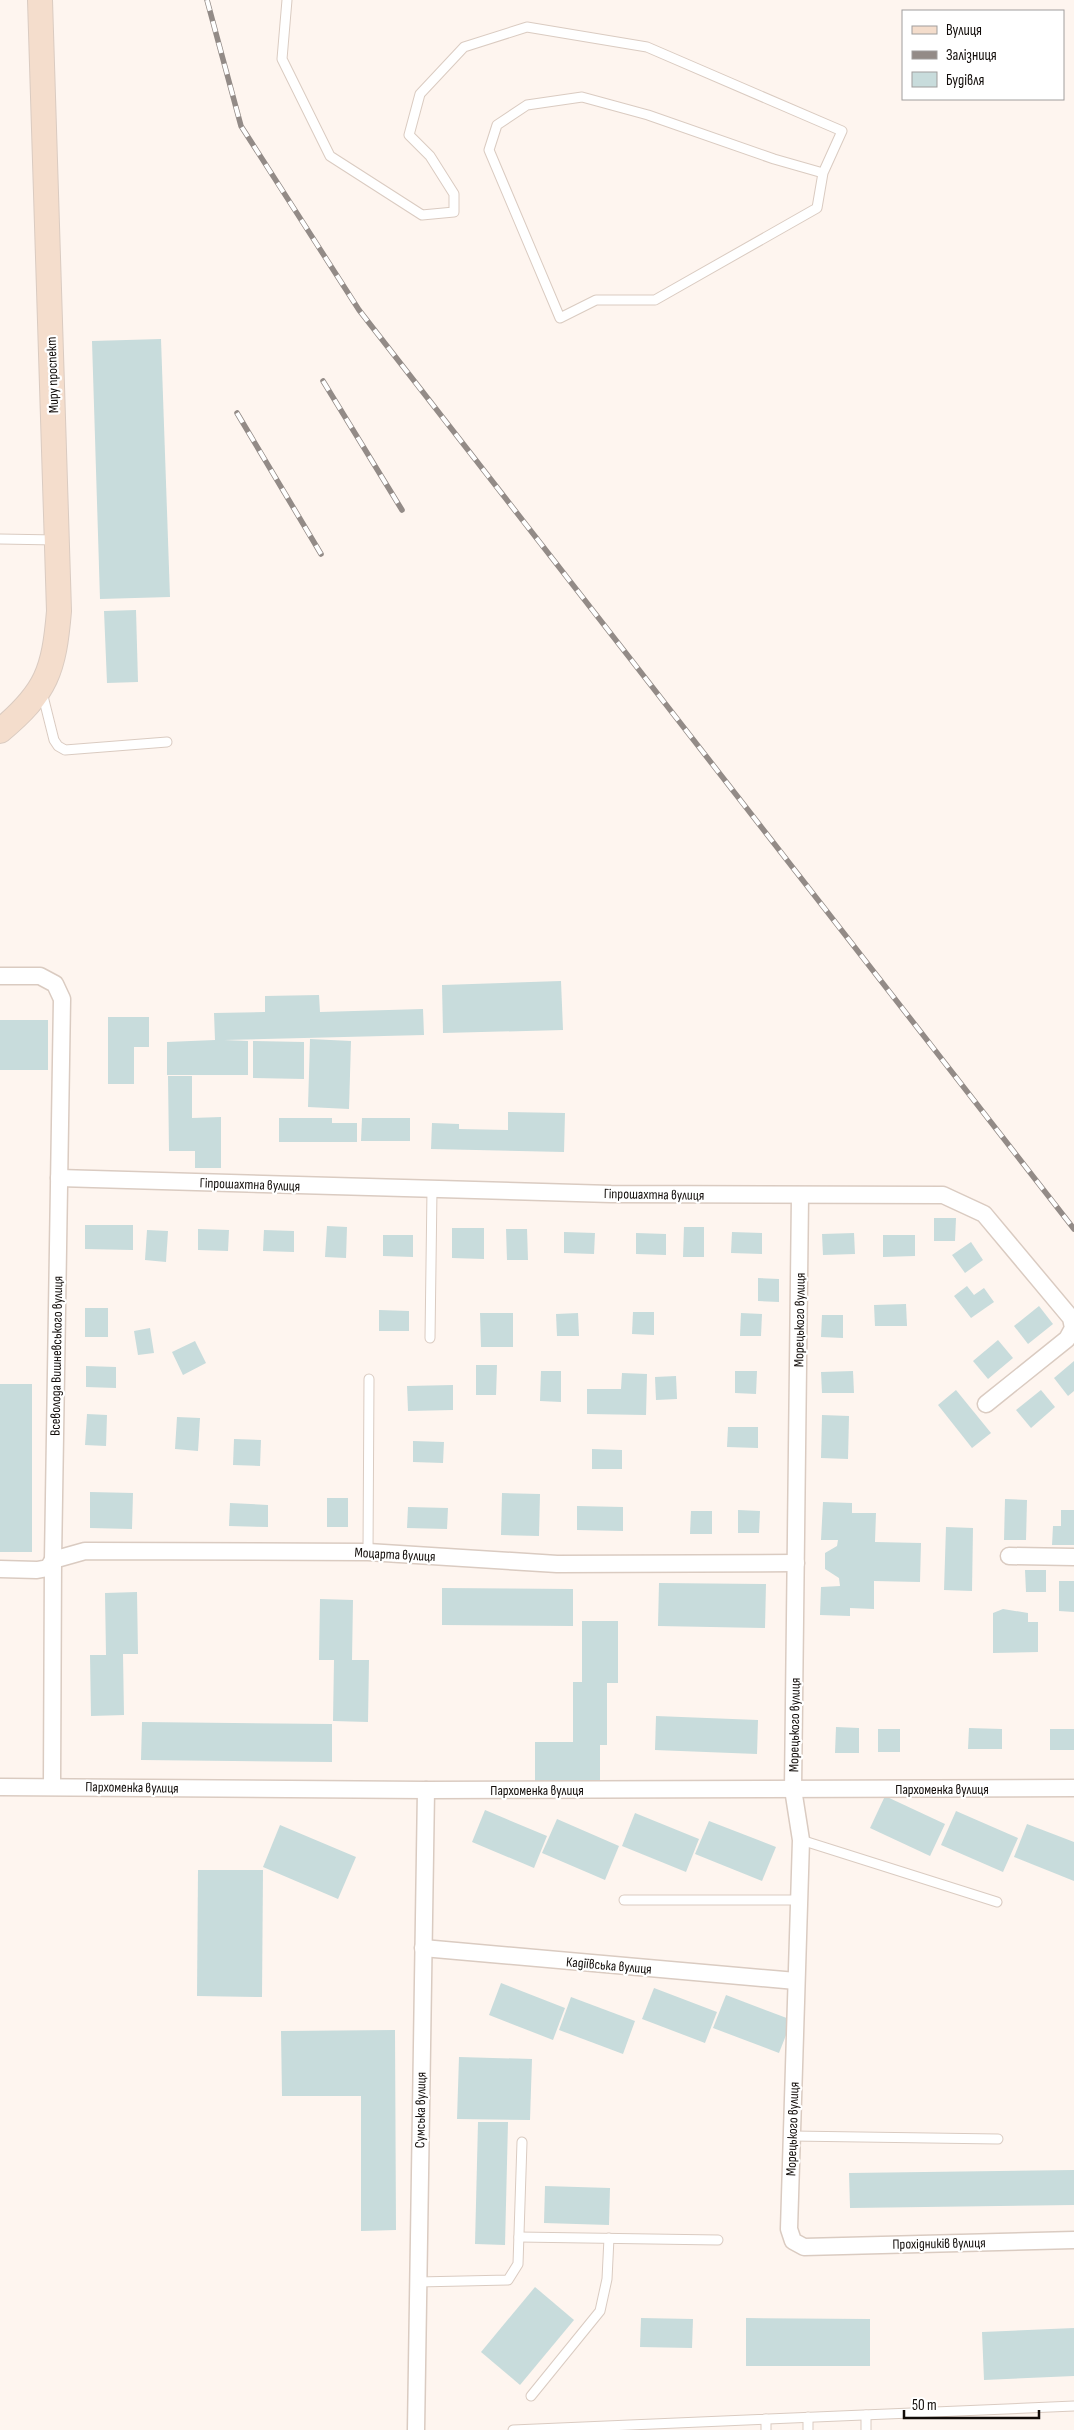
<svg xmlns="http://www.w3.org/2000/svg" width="1074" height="2430" viewBox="0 0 1074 2430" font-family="'Sofia Sans Condensed',sans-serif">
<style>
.building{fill:#c8dcdc}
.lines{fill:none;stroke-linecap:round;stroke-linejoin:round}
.lane-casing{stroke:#dacbc1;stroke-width:11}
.street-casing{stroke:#dacbc1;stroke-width:19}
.secondary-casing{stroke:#dacbc1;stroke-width:26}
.lane{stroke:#fff;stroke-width:9}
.street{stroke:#fff;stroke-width:16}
.secondary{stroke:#f4ddcc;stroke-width:24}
.rail-casing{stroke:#938b87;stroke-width:5.5}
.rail{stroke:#fff;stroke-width:4;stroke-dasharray:11;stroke-linecap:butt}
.labels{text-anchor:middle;stroke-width:4.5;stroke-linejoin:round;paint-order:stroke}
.street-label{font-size:14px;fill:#110c09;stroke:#fff}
</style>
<rect width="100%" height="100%" fill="#fef5ef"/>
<g class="building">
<polygon points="161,339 170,597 100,599 92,341"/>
<polygon points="136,610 138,682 107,683 104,611"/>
<polygon points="561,981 563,1030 443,1033 442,985"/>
<polygon points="319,995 320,1012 423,1009 424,1035 224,1040 248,1041 248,1075 167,1075 167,1042 215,1040 214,1013 265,1012 265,996"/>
<polygon points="108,1017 149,1017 149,1047 134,1047 134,1084 108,1084"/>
<rect x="0" y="1020" width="48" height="50"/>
<polygon points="310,1039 351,1041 349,1109 308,1107"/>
<polygon points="253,1041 304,1042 304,1079 253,1078"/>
<polygon points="168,1076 192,1076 192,1118 221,1117 221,1168 195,1168 195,1151 169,1151"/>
<polygon points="508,1112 565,1113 564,1152 431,1149 432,1123 459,1124 459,1129 508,1130"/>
<polygon points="279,1118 332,1118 332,1123 357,1123 357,1142 279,1142"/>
<polygon points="362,1118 410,1118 410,1141 361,1141"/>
<polygon points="934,1218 956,1218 955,1241 934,1241"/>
<polygon points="85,1225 133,1225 133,1250 85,1249"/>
<polygon points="327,1226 347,1227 346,1258 325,1257"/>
<polygon points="684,1227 704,1227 704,1257 683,1257"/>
<polygon points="452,1228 484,1228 484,1259 452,1258"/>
<polygon points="198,1229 229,1230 228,1251 198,1250"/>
<polygon points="506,1229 527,1229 528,1260 507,1260"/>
<polygon points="147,1230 168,1231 166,1262 145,1260"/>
<polygon points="264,1230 294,1231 294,1252 263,1251"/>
<polygon points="564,1232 595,1233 594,1254 564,1253"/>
<polygon points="732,1232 762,1233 762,1254 731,1253"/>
<polygon points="636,1233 666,1234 666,1255 636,1254"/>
<polygon points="854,1233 855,1254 823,1255 822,1234"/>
<polygon points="383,1235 413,1235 413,1257 383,1256"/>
<polygon points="883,1235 915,1235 915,1256 883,1257"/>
<polygon points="971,1242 983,1260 965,1273 952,1255"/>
<polygon points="758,1278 779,1279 779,1302 758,1301"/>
<polygon points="967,1286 974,1295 984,1288 994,1302 971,1318 954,1296"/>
<polygon points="906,1304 907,1326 875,1326 874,1305"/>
<polygon points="1039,1306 1053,1324 1028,1344 1014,1326"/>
<rect x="85" y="1308" width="23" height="29"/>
<polygon points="379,1310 409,1311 409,1331 379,1331"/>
<polygon points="633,1312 654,1312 654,1335 632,1334"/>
<polygon points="480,1313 513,1313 513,1347 481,1347"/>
<polygon points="578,1313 579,1336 557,1336 556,1314"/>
<polygon points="741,1313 762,1314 761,1336 740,1336"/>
<polygon points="822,1315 843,1315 843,1338 821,1337"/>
<polygon points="150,1328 154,1353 138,1355 134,1331"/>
<polygon points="998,1340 1013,1358 988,1379 973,1361"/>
<polygon points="195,1341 206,1363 183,1375 172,1352"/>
<polygon points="1074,1361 1074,1391 1068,1396 1054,1378"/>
<polygon points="476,1365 497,1365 496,1395 476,1395"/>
<polygon points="86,1366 116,1367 116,1388 86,1387"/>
<polygon points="541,1371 561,1371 561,1402 540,1401"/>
<polygon points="735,1371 757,1371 756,1394 735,1393"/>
<polygon points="853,1371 854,1393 822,1393 821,1372"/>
<polygon points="622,1373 647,1374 646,1415 587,1414 587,1389 621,1389"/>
<polygon points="676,1376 677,1399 656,1400 655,1377"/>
<rect x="0" y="1384" width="32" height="168"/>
<polygon points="453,1385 453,1410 408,1411 407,1386"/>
<polygon points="956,1390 991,1433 972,1448 938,1405"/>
<polygon points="1041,1390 1055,1407 1031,1428 1016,1410"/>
<polygon points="87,1414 107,1415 106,1446 85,1445"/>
<polygon points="822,1415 849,1416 848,1459 821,1458"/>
<polygon points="177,1417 200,1418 198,1451 175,1449"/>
<polygon points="728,1427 758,1427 758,1448 727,1447"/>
<polygon points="234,1439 261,1440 260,1466 233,1465"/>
<polygon points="413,1441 444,1442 443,1463 413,1462"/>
<polygon points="592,1449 622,1450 622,1469 592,1469"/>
<polygon points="90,1492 133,1493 132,1529 90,1528"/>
<polygon points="502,1493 540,1494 539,1536 501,1535"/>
<rect x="327" y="1498" width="21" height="29"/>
<polygon points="1005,1499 1027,1500 1026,1540 1004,1540"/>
<polygon points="823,1502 852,1503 852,1513 876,1513 875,1542 921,1543 920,1582 874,1581 874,1609 850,1608 850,1616 820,1615 821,1587 840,1586 839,1578 825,1569 825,1553 837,1546 838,1540 821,1540"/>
<polygon points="230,1503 268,1505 268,1527 229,1526"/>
<polygon points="577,1506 623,1507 623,1531 577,1530"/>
<polygon points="408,1507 448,1508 447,1529 407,1528"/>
<polygon points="738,1510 760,1511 759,1533 738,1533"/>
<polygon points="1061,1510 1074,1510 1074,1545 1052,1545 1053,1526 1061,1526"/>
<polygon points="691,1511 712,1511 712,1534 690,1534"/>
<polygon points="946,1527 973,1528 972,1591 944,1590"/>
<polygon points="1025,1570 1046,1570 1046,1592 1026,1592"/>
<polygon points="1059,1581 1074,1581 1074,1612 1059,1611"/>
<polygon points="659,1583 766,1584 765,1628 658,1626"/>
<polygon points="442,1588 573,1589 573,1626 442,1625"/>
<polygon points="137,1592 138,1654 123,1654 124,1715 91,1716 90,1655 106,1655 105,1593"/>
<polygon points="320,1599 353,1600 352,1660 369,1660 368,1722 333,1721 334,1660 319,1660"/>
<polygon points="1003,1609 1028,1613 1028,1622 1038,1622 1038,1652 993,1653 993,1613"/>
<polygon points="582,1621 618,1621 618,1683 607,1683 607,1745 600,1745 600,1782 535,1782 535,1742 573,1742 573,1682 582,1682"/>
<polygon points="656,1716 758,1720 757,1754 655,1750"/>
<polygon points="142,1722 332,1724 332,1762 141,1760"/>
<polygon points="836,1727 859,1728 859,1753 835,1753"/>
<polygon points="969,1728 1002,1729 1002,1749 968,1749"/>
<rect x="878" y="1729" width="22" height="23"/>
<rect x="1050" y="1729" width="24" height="21"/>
<polygon points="885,1796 945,1824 930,1856 870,1828"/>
<polygon points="485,1810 547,1836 534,1868 472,1842"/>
<polygon points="956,1811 1018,1838 1003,1872 941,1845"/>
<polygon points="635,1813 699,1839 686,1872 622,1846"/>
<polygon points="557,1819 619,1846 605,1880 542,1853"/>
<polygon points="709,1821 776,1847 762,1881 695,1854"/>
<polygon points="1027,1824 1074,1842 1074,1881 1014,1857"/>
<polygon points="280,1825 356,1857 338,1899 263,1867"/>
<polygon points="198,1870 263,1870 262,1997 197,1996"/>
<polygon points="501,1983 565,2008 553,2040 489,2015"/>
<polygon points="654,1988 717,2012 705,2043 642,2019"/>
<polygon points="726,1995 792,2020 779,2053 713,2028"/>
<polygon points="571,1997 635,2021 623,2054 559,2030"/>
<polygon points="395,2030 396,2230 361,2231 361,2096 282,2096 281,2031"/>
<polygon points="459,2057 532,2059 530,2120 457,2119"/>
<polygon points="478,2122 508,2122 505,2245 475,2244"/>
<polygon points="1074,2170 1074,2205 850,2208 849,2173"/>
<polygon points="545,2186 610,2188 609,2225 544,2223"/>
<polygon points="535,2287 574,2320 520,2385 481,2352"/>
<polygon points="641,2318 693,2319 692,2348 640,2347"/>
<polygon points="746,2318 870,2319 870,2366 746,2366"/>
<polygon points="1074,2328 1074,2376 984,2380 982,2332"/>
</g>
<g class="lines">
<defs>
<g id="lane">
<polyline points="287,0 282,59 330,156 422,215 454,212 454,194 430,156 409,135 420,94 464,47 527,27 647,47 842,131 823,173 817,208 655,300 596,300 560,318 489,150 497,125 527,105 582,97 648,115 774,159 823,173"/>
<polyline points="0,539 56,540"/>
<polyline points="42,692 54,740 58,746 65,750 167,742"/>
<polyline points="430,1338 432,1190"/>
<polyline points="368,1552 369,1379"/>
<polyline points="801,1840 997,1902"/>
<polyline points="624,1900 799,1900"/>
<polyline points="792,2136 998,2139"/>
<polyline points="519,2237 718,2240"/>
<polyline points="418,2282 508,2280 518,2264 522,2142"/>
<polyline points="531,2396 600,2311 607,2279 609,2238"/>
<polyline points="866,2415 866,2430"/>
<polyline points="808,2417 808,2430"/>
<polyline points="766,2419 766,2430"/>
<polyline points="513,2430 1074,2406"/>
</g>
<g id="street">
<polyline points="0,976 40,976 55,984 62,999 53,1560 52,1786"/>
<polyline points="59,1178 611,1194 943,1195 984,1214 1071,1318 1073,1328 1067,1339 986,1404"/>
<polyline points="800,1196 793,1789 801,1840 789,2229 793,2241 804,2247 1074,2240"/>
<polyline points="1009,1556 1074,1557"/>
<polyline points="0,1569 37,1570 48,1568 53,1560 85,1551 368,1552 557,1564 796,1563"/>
<polyline points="0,1787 426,1790 1074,1788"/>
<polyline points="423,1948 796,1981"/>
<polyline points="416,2430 426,1790"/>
</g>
<path id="secondary" d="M0,731C47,692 54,670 59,611L40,0"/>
</defs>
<use href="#lane" class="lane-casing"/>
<use href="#street" class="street-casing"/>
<use href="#secondary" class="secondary-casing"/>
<use href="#lane" class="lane"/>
<use href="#street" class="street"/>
<use href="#secondary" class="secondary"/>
<defs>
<g id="rail">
<polyline points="207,0 241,126 359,310 1074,1229"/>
<polyline points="323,381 402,510"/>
<polyline points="237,413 321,554"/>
</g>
</defs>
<use href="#rail" class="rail-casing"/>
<use href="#rail" class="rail"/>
</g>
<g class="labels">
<g class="street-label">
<text transform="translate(52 375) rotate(-92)" y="5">Миру проспект</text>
<text transform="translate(250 1184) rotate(2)" y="5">Гіпрошахтна вулиця</text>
<text transform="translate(654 1194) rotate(1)" y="5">Гіпрошахтна вулиця</text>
<text transform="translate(799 1320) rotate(-89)" y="5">Морецького вулиця</text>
<text transform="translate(56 1356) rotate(-89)" y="5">Всеволода Вишневського вулиця</text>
<text transform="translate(395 1554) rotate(3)" y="5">Моцарта вулиця</text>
<text transform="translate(794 1725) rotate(-89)" y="5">Морецького вулиця</text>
<text transform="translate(132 1787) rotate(1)" y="5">Пархоменка вулиця</text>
<text x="942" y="1794">Пархоменка вулиця</text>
<text x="537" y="1795">Пархоменка вулиця</text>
<text transform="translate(609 1965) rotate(5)" y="5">Кадіївська вулиця</text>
<text transform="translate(420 2110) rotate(-89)" y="5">Сумська вулиця</text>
<text transform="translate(792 2129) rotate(-88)" y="5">Морецького вулиця</text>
<text transform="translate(939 2243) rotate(-1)" y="5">Прохідників вулиця</text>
</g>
</g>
<rect x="902" y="10" width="162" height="90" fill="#ffffff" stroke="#a09e9d"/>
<rect x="912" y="26" width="25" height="8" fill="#f4ddcc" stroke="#a09e9d"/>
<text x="946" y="35" font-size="15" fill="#110c09">Вулиця</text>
<rect x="912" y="51" width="25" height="8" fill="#938b87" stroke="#a09e9d"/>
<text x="946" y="60" font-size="15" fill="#110c09">Залізниця</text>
<rect x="912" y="72" width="25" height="15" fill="#c8dcdc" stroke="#a09e9d"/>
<text x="946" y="85" font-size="15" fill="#110c09">Будівля</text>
<path d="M904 2410v8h135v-8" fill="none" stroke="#110c09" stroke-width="2.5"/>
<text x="912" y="2410" font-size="15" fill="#110c09" stroke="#ffffff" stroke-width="4" paint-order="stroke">50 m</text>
</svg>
